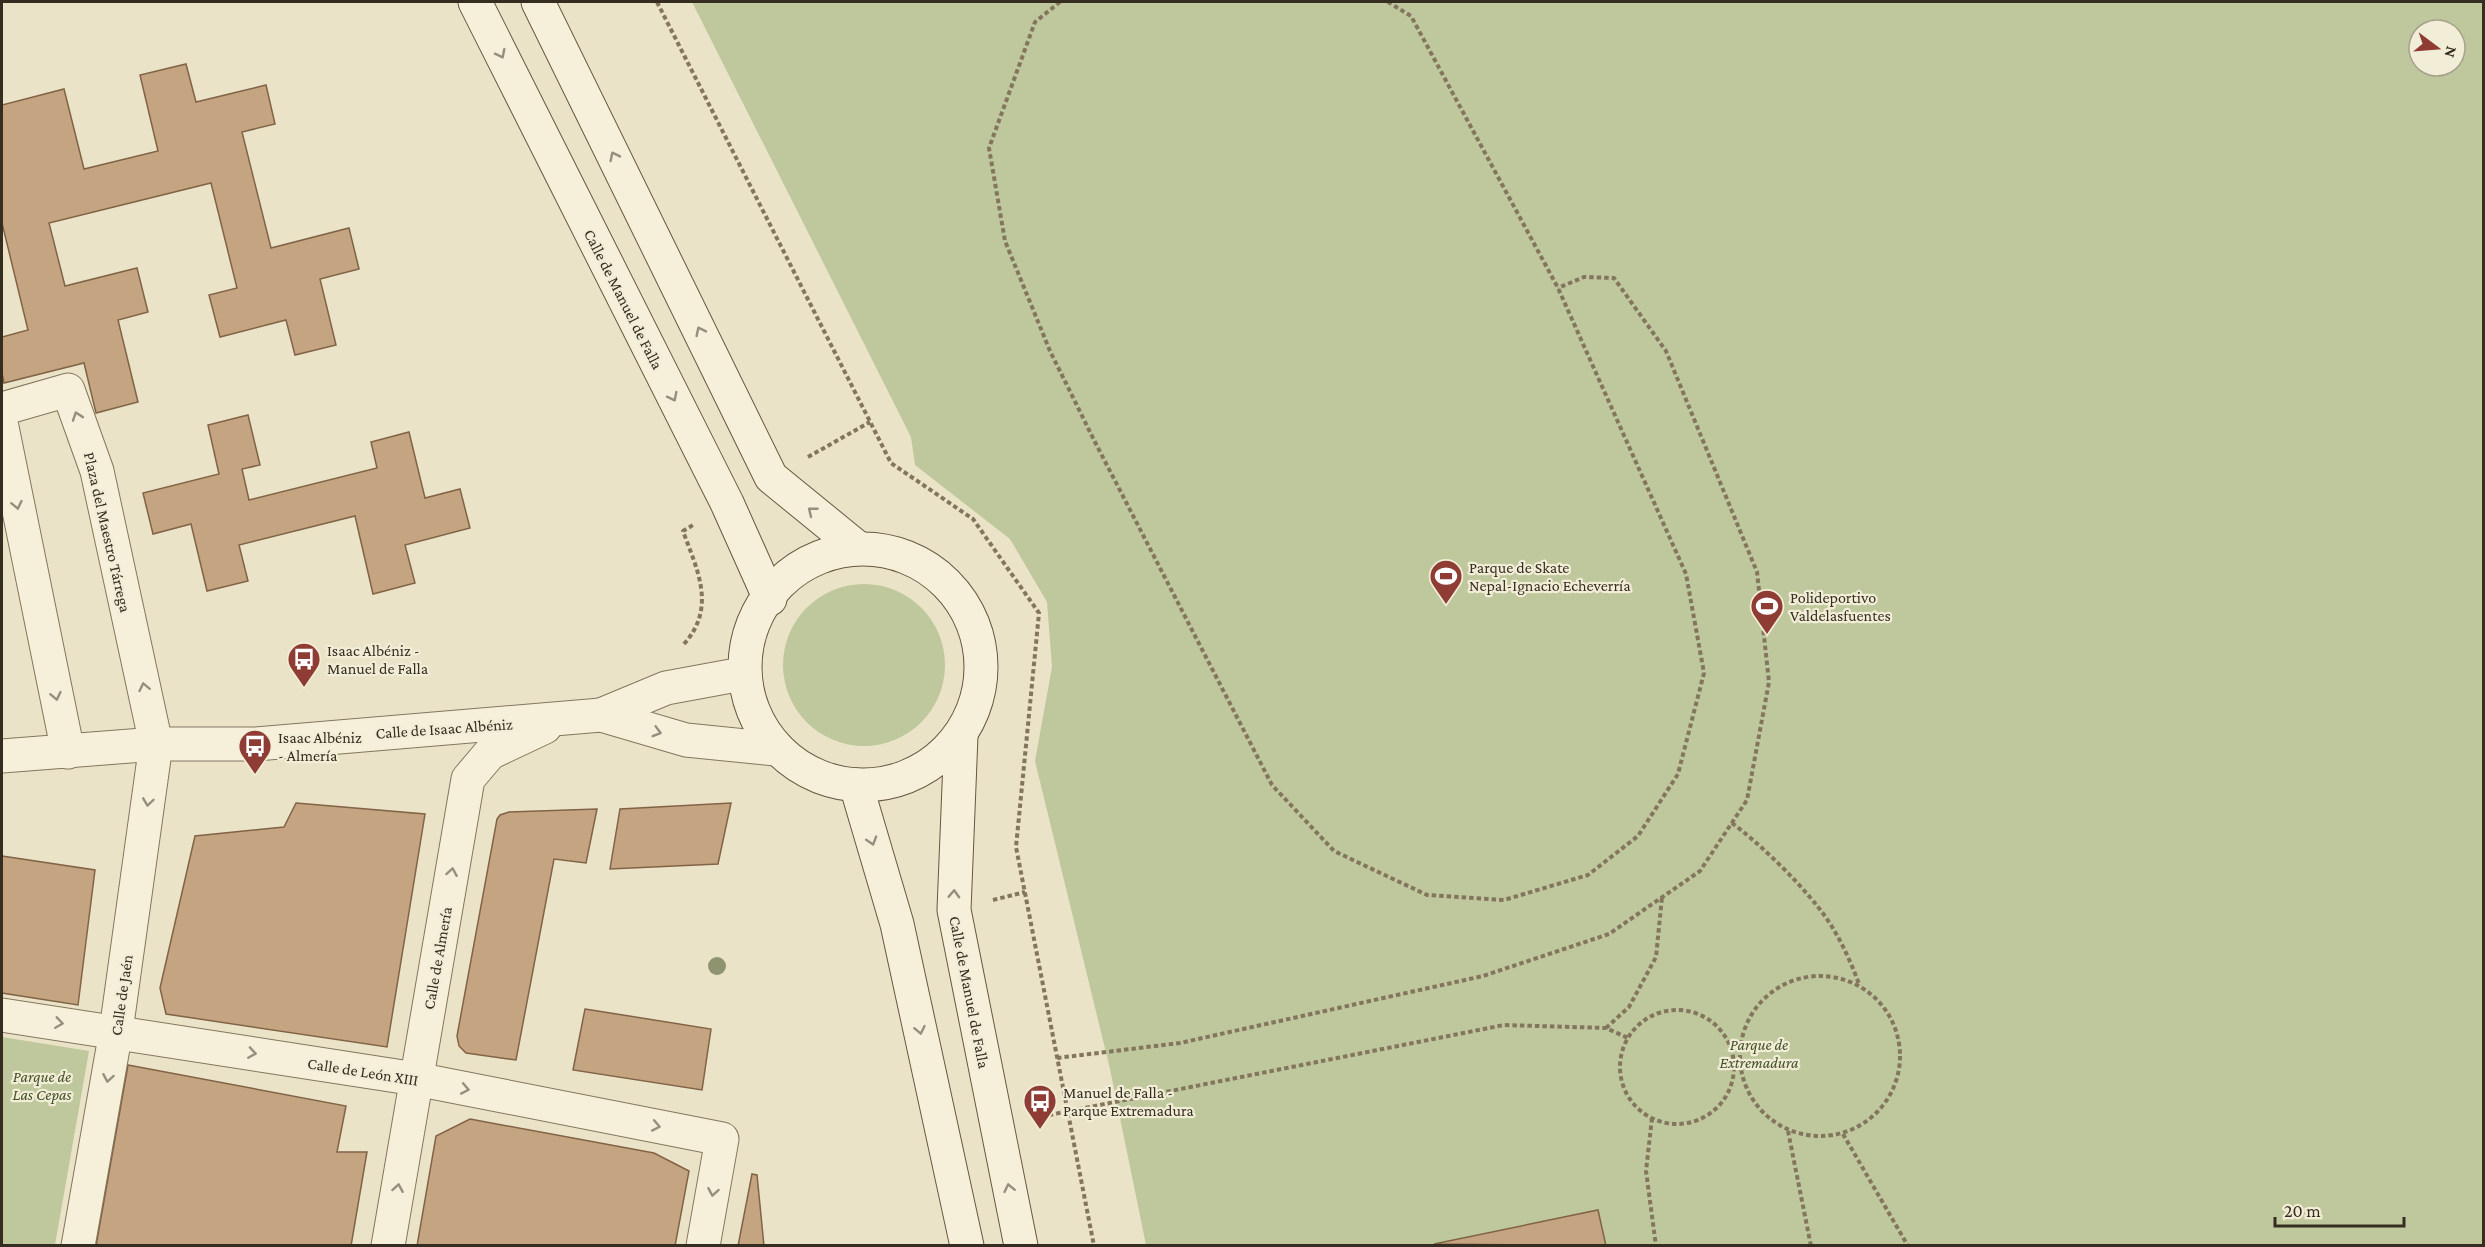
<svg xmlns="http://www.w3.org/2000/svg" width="2485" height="1247" viewBox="0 0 2485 1247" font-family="'Crimson Pro',serif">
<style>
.green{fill:#bec89c;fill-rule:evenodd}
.building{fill:#c5a481;stroke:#816346;stroke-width:1.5}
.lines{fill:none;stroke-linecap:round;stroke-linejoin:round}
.street-casing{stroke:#84765e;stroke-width:35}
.secondary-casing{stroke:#665741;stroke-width:35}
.path{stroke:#84765e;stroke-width:4;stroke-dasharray:4.5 3;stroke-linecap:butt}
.street{stroke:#f6f0da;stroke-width:33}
.secondary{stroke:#f6f0da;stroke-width:33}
.tree{fill:#8e9370}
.oneway{stroke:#968e7e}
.labels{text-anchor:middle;stroke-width:4.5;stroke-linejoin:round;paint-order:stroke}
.street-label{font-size:16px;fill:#362d21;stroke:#f2edd6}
.poi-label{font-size:16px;fill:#362d21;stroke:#f2edd6;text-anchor:start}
.park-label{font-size:16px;font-style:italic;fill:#435129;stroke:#f2edd6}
</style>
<rect width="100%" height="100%" fill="#eae3c7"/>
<g class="green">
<path d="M692,2H2483V1245H1146L1110,1069L1035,761L1052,667L1047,602L1010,539L915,465L911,437ZM2419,30H2455V66H2419Z"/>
<circle cx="864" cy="665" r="81"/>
<polygon points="2,1037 89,1051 55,1245 2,1245"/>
</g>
<g class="building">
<polygon points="186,64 196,102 266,85 275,124 242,132 271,248 349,228 359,269 320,279 336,345 295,355 286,320 220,337 209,295 237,288 211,183 49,223 65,286 137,268 148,312 118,320 138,402 96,413 84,363 4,383 2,373 2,337 28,330 2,223 2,105 64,89 84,169 158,151 140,75"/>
<polygon points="248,415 260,465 242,469 249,500 377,468 371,442 409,432 425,498 460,489 470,528 405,545 415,583 373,594 355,516 239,545 248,581 207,591 191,524 153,534 143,493 219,474 208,425"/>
<polygon points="296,803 425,814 387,1047 166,1014 160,988 195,836 284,827"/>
<polygon points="731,803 718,864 610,869 620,809"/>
<polygon points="597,809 586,863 554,859 516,1060 466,1053 459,1046 457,1036 497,819 500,815 509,812"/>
<polygon points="2,856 95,870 78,1005 2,993"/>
<polygon points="585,1009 711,1029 702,1090 573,1070"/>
<polygon points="128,1065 346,1106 337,1152 367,1152 351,1246 96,1246"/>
<polygon points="470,1119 654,1153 689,1171 675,1246 417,1246 436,1136"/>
<polygon points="752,1174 757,1175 764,1246 738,1246"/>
<polygon points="1598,1210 1606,1246 1434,1244"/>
</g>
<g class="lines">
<defs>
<g id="street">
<polyline points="2,409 68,390 97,471 156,744 116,1031 78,1246"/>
<polyline points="2,427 68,752"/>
<polyline points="601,715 666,688 742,674"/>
<polyline points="2,756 156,744 256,744 601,715 686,740 775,749"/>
<polyline points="2,1015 416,1079 722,1139 703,1246"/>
<polyline points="388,1246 468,779 490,753 545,727"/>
</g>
<g id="secondary">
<polyline points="475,2 727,503 770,599"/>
<polyline points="538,2 771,477 858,548"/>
<circle cx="863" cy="667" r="118"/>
<polyline points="961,736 954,910 1021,1246"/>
<polyline points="856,785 897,924 967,1246"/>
</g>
</defs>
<use href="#street" class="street-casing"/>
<use href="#secondary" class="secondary-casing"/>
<g class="path">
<polyline points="657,2 891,463 973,519 1039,613 1016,847 1094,1246"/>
<polyline points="1060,2 1035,22 989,148 1005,241 1050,351 1095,442 1272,785 1334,851 1427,895 1504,900 1588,875 1638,836 1678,774 1704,673 1686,574 1558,288 1411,16 1388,2"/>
<polyline points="808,457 870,422"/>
<path d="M684,644C717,607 697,570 683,531L693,525"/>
<path d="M1732,823C1760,844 1796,879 1818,907C1836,929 1849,957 1859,984"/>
<polyline points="993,900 1025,892"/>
<circle cx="1820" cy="1056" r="80"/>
<circle cx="1677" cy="1067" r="57"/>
<polyline points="1606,1028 1629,1007 1656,957 1662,897"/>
<polyline points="1057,1058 1180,1043 1483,976 1609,934 1700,871 1747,800 1769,682 1757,572 1666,351 1614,278 1584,277 1558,288"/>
<polyline points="1034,1118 1504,1025 1606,1028 1628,1038"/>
<polyline points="1652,1118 1646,1171 1656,1246"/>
<polyline points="1788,1131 1811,1246"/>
<polyline points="1843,1134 1908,1246"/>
</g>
<use href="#street" class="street"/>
<use href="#secondary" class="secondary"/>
</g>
<circle class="tree" cx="717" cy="966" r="9"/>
<defs><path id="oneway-chevron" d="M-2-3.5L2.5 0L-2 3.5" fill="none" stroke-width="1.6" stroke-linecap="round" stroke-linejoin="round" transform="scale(1.5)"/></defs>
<g class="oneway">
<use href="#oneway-chevron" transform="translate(501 54) rotate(63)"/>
<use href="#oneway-chevron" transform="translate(614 156) rotate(-116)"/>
<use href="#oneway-chevron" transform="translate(700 331) rotate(-116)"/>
<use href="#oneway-chevron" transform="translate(673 397) rotate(63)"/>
<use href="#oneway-chevron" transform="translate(77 416) rotate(-109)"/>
<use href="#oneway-chevron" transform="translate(17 505) rotate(78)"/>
<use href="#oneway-chevron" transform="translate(812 511) rotate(-141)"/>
<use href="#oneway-chevron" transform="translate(144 687) rotate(-102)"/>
<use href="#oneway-chevron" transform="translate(56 696) rotate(78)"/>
<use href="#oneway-chevron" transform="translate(657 732) rotate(16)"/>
<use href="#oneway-chevron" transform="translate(148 802) rotate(98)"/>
<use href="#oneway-chevron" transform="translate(872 841) rotate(73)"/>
<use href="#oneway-chevron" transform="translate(452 872) rotate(-80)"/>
<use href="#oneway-chevron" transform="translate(954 894) rotate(-88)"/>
<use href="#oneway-chevron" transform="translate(59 1023) rotate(8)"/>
<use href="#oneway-chevron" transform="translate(920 1030) rotate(78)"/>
<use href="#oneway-chevron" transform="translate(252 1053) rotate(9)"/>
<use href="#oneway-chevron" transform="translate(108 1078) rotate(100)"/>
<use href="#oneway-chevron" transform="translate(465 1089) rotate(11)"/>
<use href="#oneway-chevron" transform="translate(656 1126) rotate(11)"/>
<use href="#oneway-chevron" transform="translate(398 1188) rotate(-80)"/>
<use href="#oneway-chevron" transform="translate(1009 1188) rotate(-102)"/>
<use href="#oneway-chevron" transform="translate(713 1192) rotate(100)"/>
</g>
<defs>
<symbol id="stadium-pin" viewBox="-11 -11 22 30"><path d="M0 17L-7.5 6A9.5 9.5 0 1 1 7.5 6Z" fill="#8e3c34" stroke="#f2edd6"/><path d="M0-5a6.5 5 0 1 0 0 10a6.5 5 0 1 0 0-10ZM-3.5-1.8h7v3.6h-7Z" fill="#fff"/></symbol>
<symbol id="bus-pin" viewBox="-11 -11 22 30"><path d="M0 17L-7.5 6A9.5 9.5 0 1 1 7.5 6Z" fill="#8e3c34" stroke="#f2edd6"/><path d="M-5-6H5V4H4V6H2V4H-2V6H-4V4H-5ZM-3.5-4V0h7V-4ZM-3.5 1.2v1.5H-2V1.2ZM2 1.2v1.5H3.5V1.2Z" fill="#fff"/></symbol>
</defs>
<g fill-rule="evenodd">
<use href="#stadium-pin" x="1427" y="557" width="38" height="52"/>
<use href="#stadium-pin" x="1748" y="587" width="38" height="52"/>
<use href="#bus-pin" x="285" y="640" width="38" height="52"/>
<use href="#bus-pin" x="236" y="727" width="38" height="52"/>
<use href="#bus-pin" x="1021" y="1082" width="38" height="52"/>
</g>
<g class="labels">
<g class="street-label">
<text transform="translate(624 299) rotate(63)" y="6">Calle de Manuel de Falla</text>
<text transform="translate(108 532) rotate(77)" y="6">Plaza del Maestro Tárrega</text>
<text transform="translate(444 728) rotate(-4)" y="6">Calle de Isaac Albéniz</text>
<text transform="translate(437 958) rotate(-80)" y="6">Calle de Almería</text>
<text transform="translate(970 992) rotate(79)" y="6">Calle de Manuel de Falla</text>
<text transform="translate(121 995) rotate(-82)" y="6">Calle de Jaén</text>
<text transform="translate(363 1071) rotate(9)" y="6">Calle de León XIII</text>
</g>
<g class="poi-label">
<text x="1469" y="573">Parque de Skate<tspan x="1469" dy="18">Nepal-Ignacio Echeverría</tspan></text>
<text x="1790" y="603">Polideportivo<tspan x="1790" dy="18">Valdelasfuentes</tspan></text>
<text x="327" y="656">Isaac Albéniz -<tspan x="327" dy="18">Manuel de Falla</tspan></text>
<text x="278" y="743">Isaac Albéniz<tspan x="278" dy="18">- Almería</tspan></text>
<text x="1063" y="1098">Manuel de Falla -<tspan x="1063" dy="18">Parque Extremadura</tspan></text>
</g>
<g class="park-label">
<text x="1759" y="1050">Parque de<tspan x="1759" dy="18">Extremadura</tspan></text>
<text x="42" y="1082">Parque de<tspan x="42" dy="18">Las Cepas</tspan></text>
</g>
</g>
<rect width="2485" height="1247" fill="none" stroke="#362d21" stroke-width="6"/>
<g transform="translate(2437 48) rotate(106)"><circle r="28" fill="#f2edd6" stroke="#a7a08e" stroke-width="1.5"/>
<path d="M0-4.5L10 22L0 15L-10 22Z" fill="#8e3c34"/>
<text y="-9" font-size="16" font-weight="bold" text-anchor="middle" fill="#362d21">N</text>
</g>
<path d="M2275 1217v9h129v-9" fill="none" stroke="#362d21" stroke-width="3"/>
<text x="2284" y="1217" font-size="18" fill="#362d21" stroke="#f2edd6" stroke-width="4.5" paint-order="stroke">20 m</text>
</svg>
